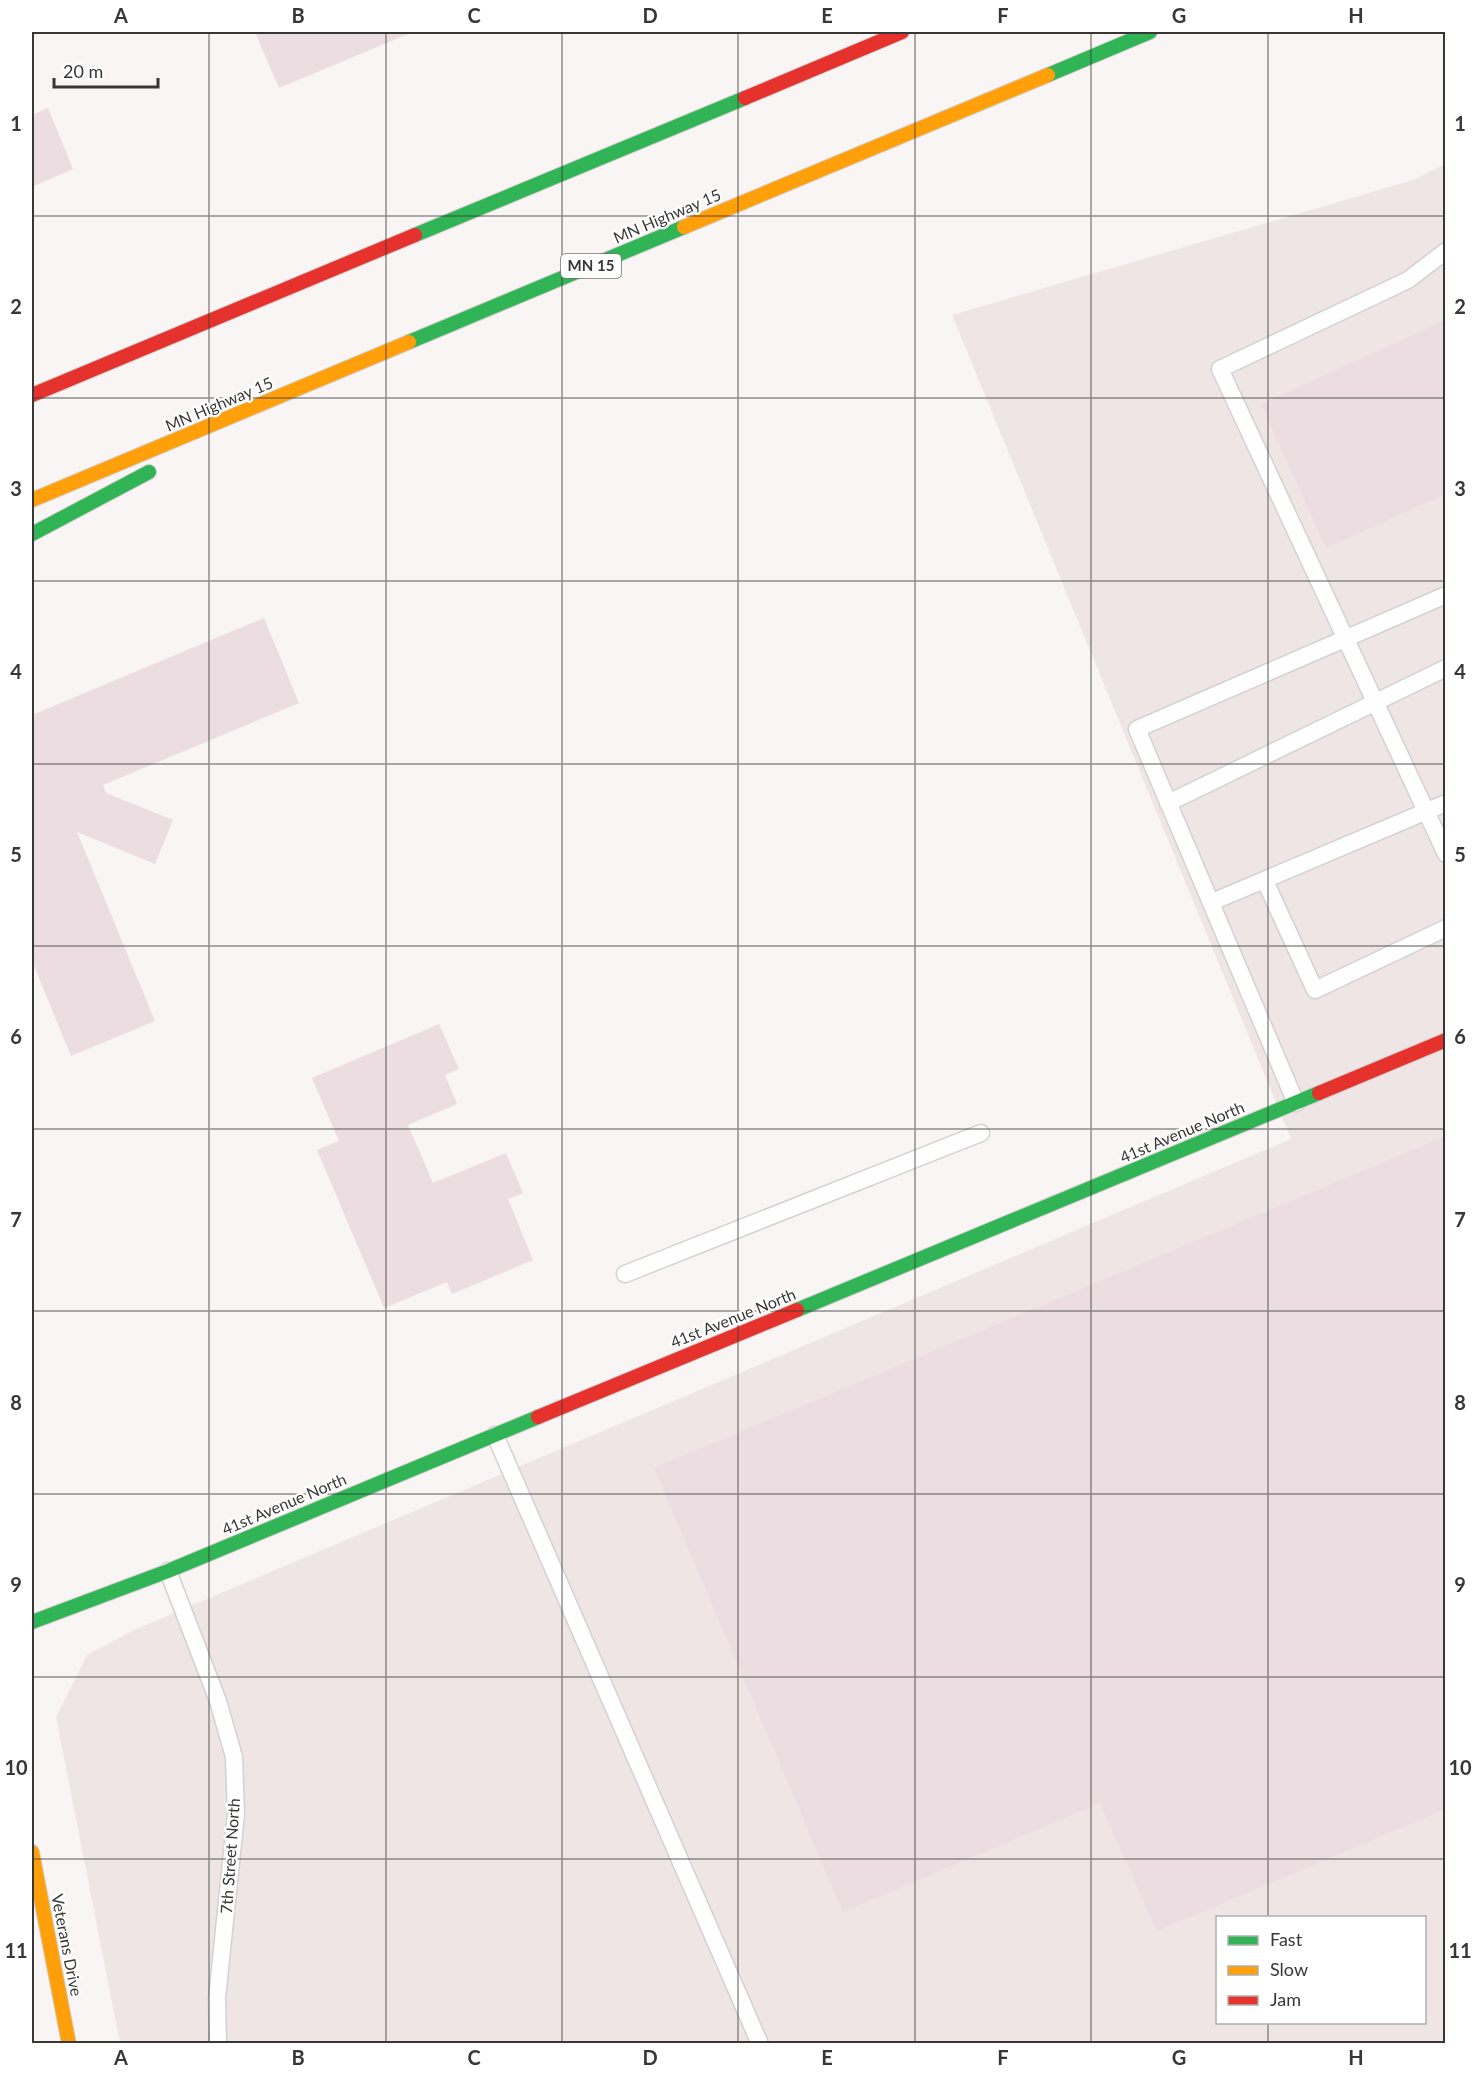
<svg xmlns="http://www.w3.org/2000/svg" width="1477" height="2075" viewBox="0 0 1477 2075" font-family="Lato,sans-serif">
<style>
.built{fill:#f0e5e5;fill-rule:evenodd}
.building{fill:#ebdde1}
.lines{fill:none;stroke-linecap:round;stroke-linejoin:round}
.lane-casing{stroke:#d4d1d1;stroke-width:19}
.fast-casing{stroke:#d4d1d1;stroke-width:16}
.slow-casing{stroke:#d4d1d1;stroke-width:16}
.jam-casing{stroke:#d4d1d1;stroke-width:16}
.lane{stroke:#fefefe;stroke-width:16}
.fast{stroke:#30b455;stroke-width:14}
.slow{stroke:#ff9f0a;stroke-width:14}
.jam{stroke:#e5322d;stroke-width:14}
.grid{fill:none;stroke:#393636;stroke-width:1.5;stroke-opacity:0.55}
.labels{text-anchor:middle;stroke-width:4.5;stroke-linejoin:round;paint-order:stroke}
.shield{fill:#fff;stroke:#747272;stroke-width:1.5}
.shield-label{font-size:15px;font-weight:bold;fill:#393636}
.street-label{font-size:16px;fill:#393636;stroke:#fff}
.neatline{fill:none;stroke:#393636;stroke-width:2}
.grid-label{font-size:20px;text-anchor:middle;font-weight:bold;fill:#393636}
</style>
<rect width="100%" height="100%" fill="#faf5f5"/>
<path class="built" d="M1445,164V2043H120L56,1717L87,1655L134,1630L1291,1139L952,315L1413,180ZM1218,1918H1424V2022H1218Z"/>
<g class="building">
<polygon points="255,32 413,32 279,88"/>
<polygon points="48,108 73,169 32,187 32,115"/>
<polygon points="1446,320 1446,494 1326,548 1261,404"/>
<polygon points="264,618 299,703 103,785 106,793 173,820 155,864 77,832 155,1021 71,1056 32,961 32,715"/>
<polygon points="439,1024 459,1069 445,1075 457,1104 408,1125 433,1183 506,1153 523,1193 508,1199 533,1260 452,1294 447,1282 384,1308 317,1150 339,1141 312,1078"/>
<polygon points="1446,1136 1446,1809 1157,1931 1100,1803 843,1912 654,1468"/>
</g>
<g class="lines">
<defs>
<g id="lane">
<polyline points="1446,251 1408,280 1220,369 1446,854"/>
<polyline points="1168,803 1446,668"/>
<polyline points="1265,881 1315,990 1446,928"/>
<polyline points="1212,902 1446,803"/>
<polyline points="1296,1103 1137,729 1446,595"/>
<polyline points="625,1274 981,1133"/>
<polyline points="495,1435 760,2044"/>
<polyline points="168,1571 218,1701 234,1757 236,1814 217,1998 218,2044"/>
</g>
<g id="fast">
<polyline points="1048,75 1150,32"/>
<polyline points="415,235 745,98"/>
<polyline points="409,342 684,227"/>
<polyline points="32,534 149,472"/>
<polyline points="797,1310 1319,1093"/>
<polyline points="32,1622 168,1571 538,1417"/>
</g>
<g id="slow">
<polyline points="684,227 1048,75"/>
<polyline points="32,500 409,342"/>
<polyline points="32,1852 69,2044"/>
</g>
<g id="jam">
<polyline points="745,98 902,32"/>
<polyline points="32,395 415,235"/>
<polyline points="1319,1093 1446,1040"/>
<polyline points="538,1417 797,1310"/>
</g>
</defs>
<use href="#lane" class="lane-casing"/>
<use href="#fast" class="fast-casing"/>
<use href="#slow" class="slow-casing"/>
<use href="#jam" class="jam-casing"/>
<use href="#lane" class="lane"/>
<use href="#fast" class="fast"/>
<use href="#slow" class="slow"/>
<use href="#jam" class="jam"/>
</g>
<path class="grid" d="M209,32V2044M386,32V2044M562,32V2044M738,32V2044M915,32V2044M1091,32V2044M1268,32V1918M32,216H1446M32,398H1446M32,581H1446M32,764H1446M32,946H1446M32,1129H1446M32,1311H1446M32,1494H1446M32,1677H1446M32,1859H1446M1268,2022V2044"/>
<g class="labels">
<rect class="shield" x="561" y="254" width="60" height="24" rx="4.5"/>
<g class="shield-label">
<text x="591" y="271">MN 15</text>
</g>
<g class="street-label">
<text transform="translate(667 216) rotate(-23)" y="6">MN Highway 15</text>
<text transform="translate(219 404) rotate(-23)" y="6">MN Highway 15</text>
<text transform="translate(1182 1132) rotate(-23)" y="6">41st Avenue North</text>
<text transform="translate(733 1318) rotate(-22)" y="6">41st Avenue North</text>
<text transform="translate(284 1504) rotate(-23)" y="6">41st Avenue North</text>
<text transform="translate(230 1856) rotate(-86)" y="6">7th Street North</text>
<text transform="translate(67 1945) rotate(79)" y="6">Veterans Drive</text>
</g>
</g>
<rect width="1477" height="2075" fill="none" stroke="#ffffff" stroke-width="66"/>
<rect x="1216" y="1916" width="210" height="108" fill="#ffffff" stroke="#b0afaf" stroke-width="1.5"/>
<rect x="1228" y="1936" width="30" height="9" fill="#30b455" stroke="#b0afaf" stroke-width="1.5"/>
<text x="1270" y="1946" font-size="18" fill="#393636">Fast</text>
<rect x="1228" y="1966" width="30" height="9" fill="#ff9f0a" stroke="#b0afaf" stroke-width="1.5"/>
<text x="1270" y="1976" font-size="18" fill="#393636">Slow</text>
<rect x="1228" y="1996" width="30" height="9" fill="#e5322d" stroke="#b0afaf" stroke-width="1.5"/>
<text x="1270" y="2006" font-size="18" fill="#393636">Jam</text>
<path d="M54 78v9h104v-9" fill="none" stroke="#393636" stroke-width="3"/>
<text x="63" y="78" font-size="18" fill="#393636" stroke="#ffffff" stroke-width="4.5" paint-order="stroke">20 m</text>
<rect x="33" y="33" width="1411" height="2009" class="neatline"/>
<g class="grid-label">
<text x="121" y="23">A</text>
<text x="298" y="23">B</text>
<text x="474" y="23">C</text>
<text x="650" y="23">D</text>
<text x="827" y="23">E</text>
<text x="1003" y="23">F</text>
<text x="1179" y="23">G</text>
<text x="1356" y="23">H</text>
<text x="16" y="131">1</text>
<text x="1460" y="131">1</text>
<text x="16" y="314">2</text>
<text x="1460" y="314">2</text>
<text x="16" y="496">3</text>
<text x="1460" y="496">3</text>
<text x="16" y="679">4</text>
<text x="1460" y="679">4</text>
<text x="16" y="862">5</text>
<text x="1460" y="862">5</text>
<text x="16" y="1044">6</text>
<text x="1460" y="1044">6</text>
<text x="16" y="1227">7</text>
<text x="1460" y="1227">7</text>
<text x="16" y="1410">8</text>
<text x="1460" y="1410">8</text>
<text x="16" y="1592">9</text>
<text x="1460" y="1592">9</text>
<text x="16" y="1775">10</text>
<text x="1460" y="1775">10</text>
<text x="16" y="1958">11</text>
<text x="1460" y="1958">11</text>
<text x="121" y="2065">A</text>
<text x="298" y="2065">B</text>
<text x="474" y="2065">C</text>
<text x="650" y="2065">D</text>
<text x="827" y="2065">E</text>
<text x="1003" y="2065">F</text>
<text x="1179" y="2065">G</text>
<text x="1356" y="2065">H</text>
</g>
</svg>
